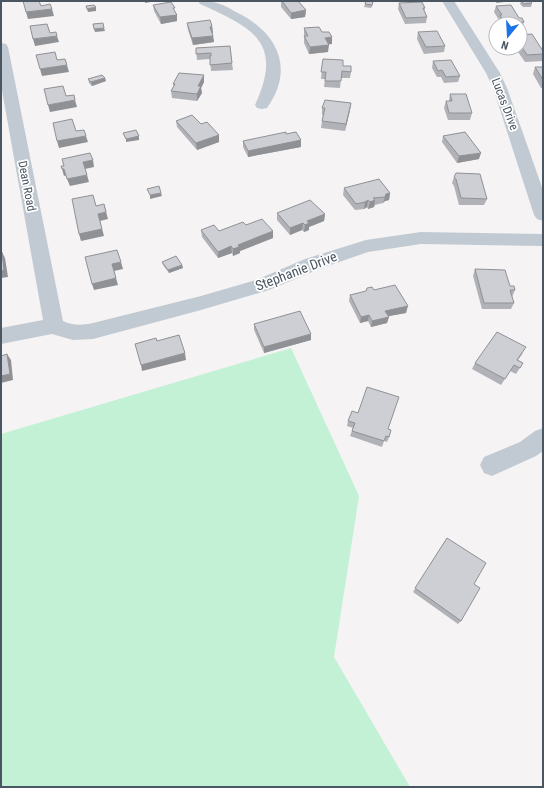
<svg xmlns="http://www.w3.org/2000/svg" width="544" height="788" viewBox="0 0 544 788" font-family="'Roboto Condensed',sans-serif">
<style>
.green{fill:#c3f1d5}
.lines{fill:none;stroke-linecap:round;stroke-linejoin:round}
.street{fill:#c1cad2;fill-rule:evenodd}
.wall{fill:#b0b2b7}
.shaded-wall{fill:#909195}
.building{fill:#cdcfd5;stroke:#909195}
.labels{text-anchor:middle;stroke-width:3.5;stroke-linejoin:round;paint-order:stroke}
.far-street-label{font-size:12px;fill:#4a5661;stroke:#fff}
.street-label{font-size:14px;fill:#4a5661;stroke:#fff}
</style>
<rect width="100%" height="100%" fill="#f5f3f3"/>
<polygon class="green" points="291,348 359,496 334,657 410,787 1,787 1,434"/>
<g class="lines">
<g class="street">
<path d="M198,1C217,1 222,4 238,13C278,33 295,69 267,108L262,109L257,108L255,105C284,42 253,28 200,4Z"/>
<polygon points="442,1 454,1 500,73 507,88 543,190 543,221 537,219 534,215 493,88 486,73"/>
<path d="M1,43L6,44L8,47L63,321C73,326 83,325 93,323L201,296L256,280L305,259L366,240L421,232L543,234V246L421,244L368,252L319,269L269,290L201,310L93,339L73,340L52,334L1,344V328L43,320L1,85Z"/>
<polygon points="543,428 543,451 536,456 492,476 484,473 480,465 484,457 520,442 535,431"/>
</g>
</g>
<g class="wall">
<polygon points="281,1 306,10 305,17 291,19 281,7"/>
<polygon points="521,1 532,3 531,7 523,7 520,4"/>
<polygon points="399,3 425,8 424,11 427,17 426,23 405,24 398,9"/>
<polygon points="365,4 373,5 371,8 364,7"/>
<polygon points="153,5 176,13 177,21 161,24 154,11"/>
<polygon points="496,6 519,18 524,22 522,28 520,29 520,24 499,24 498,22 499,20 494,12"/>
<polygon points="187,23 212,26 213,33 212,33 213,36 214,42 193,45 188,30"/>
<polygon points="304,28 322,32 332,44 328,44 328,52 309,54 304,43 304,36 305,36 304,35"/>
<polygon points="418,32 445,46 444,52 424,54 417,39"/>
<polygon points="520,35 543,51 543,61 525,62 516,49 517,48 520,48"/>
<polygon points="230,46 232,63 233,70 211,71 210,59 197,60 196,48"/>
<polygon points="323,59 343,66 351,72 350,78 341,78 340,88 324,87 325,79 321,79"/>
<polygon points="433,61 460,76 458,82 444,83 441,77 437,77 432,68"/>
<polygon points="535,67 543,67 543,88 541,88 533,74"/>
<polygon points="204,75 204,82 201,88 202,93 197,101 172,98 171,91 174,87 173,84"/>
<polygon points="105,78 106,81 92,86 89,83 88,79"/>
<polygon points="450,94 472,113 470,120 448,120 444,108 446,101 449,101"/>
<polygon points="351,103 350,110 345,131 321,128 322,121 323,115 322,115 322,108"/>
<polygon points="176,121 219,135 219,142 197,150 177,127"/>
<polygon points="443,136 479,159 457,163 442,142"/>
<polygon points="301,140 301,147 248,157 243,147 243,141"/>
<polygon points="454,177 487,199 484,205 459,205 454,186 452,183"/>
<polygon points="344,188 390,193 389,200 385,201 383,203 375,205 374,207 368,209 367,207 364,209 355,210 343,195"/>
<polygon points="277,213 325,214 324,221 309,227 309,230 304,232 302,230 290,235 277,220"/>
<polygon points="246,225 273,238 240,251 240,253 233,256 232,253 218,258 202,237 201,230 219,231"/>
<polygon points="162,262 182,265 183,268 169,273 163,265"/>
<polygon points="475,269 515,290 512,297 514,303 511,309 482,309 473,276"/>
<polygon points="374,290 406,313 388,316 387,323 371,327 368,321 360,323 349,301 350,295"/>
<polygon points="254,324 311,334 311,340 264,353 254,330"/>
<polygon points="523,353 518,360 523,363 516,374 510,371 501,385 472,369 475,363"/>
<polygon points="348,421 388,429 390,435 387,442 384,441 382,447 350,436 353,428 347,426"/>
<polygon points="447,538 474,584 461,621 458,624 413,592"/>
</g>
<g class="shaded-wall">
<polygon points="145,1 156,1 145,3"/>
<polygon points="497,1 512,1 496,3"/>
<polygon points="96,7 96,11 88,12 87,9"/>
<polygon points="52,9 54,16 28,19 26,12"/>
<polygon points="306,10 305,17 291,19 291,13"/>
<polygon points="177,15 177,21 161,24 160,17"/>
<polygon points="212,26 213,33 210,33 210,27"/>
<polygon points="104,28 105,31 95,32 94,29"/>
<polygon points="57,36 59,42 35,46 33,39"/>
<polygon points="213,36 214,42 193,45 192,38"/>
<polygon points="332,37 332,44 324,45 325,38"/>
<polygon points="329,45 328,52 309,54 310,47"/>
<polygon points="67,65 69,72 42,76 40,69"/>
<polygon points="204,75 204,82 201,88 202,93 197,101 197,94 198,86"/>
<polygon points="105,78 106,81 92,86 91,82"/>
<polygon points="75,100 77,107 50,112 48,105"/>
<polygon points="351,103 350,110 345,131 346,124"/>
<polygon points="219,135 219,142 197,150 196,143"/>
<polygon points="86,136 88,142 59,148 57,141"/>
<polygon points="139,136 139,140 126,142 126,139"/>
<polygon points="301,140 301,147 248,157 248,151"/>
<polygon points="481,153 479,159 457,163 459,156"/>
<polygon points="93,160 94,167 85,169 83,162"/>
<polygon points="62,169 64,169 67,175 64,176"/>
<polygon points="87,175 89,182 70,186 67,179"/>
<polygon points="161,193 162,196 150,199 150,195"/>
<polygon points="390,193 389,200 385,201 383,203 386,194"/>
<polygon points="368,200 367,207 364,209 365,202"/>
<polygon points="375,200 374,207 368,209 370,202"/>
<polygon points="104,204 108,219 100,221 104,236 81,241 79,234 98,214"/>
<polygon points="325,214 324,221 309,227 309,230 304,232 305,225 307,221"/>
<polygon points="303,223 302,230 290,235 290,228"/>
<polygon points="273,231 273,238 240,251 240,253 233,256 233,249 238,245"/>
<polygon points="231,246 232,253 218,258 218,252"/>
<polygon points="2,252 5,258 8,277 1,278"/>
<polygon points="121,262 123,269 114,271 118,285 94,290 92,284 112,264"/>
<polygon points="182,265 183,268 169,273 168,270"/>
<polygon points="408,306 406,313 384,317 385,311"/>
<polygon points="369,315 368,321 360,323 361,317"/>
<polygon points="389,317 387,323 371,327 372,321"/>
<polygon points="311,334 311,340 264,353 264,347"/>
<polygon points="185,353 186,360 142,371 141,365"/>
<polygon points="7,354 11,360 13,380 1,383 1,376"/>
</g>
<g class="building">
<polygon points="23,1 39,1 41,6 50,4 52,9 26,12"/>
<polygon points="282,1 298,1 306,10 291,13"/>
<polygon points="366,1 368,1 373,2 372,5 365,4"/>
<polygon points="521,1 530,1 532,3 524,4"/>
<polygon points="171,2 175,8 173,8 177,15 160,17 153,5"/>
<polygon points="422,2 425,8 423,8 427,17 406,18 399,3"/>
<polygon points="94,5 96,7 87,9 86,6"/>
<polygon points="511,5 519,18 522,18 524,22 506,23 504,19 502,19 500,15 502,15 496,6"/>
<polygon points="210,20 212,26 210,27 213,36 192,38 187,23"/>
<polygon points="103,23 104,28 94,29 93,24"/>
<polygon points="47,24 50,33 56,32 57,36 33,39 30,26"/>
<polygon points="319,27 322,32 329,32 332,37 325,38 329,45 310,47 304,36 308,36 304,28"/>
<polygon points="437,31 445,46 426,47 418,32"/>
<polygon points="532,34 543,51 543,54 527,55 520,44 520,42 521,42 520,40 520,35"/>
<polygon points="230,46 232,63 210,65 210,56 211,56 211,53 196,54 196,48"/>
<polygon points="55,52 57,60 65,59 67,65 40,69 36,55"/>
<polygon points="323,59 343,60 343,66 351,66 351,72 342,71 341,81 325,81 326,72 321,72"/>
<polygon points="451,60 460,76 446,77 442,70 438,71 433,61"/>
<polygon points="535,67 543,67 543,80"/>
<polygon points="179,73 204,75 198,86 201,86 197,94 171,91 175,84 173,84"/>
<polygon points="102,75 105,78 91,82 88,79"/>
<polygon points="63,86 66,96 74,95 75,100 48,105 44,89"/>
<polygon points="450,94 466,94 472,113 449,113 446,101 452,101"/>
<polygon points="325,100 351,103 346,124 322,121 325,108 322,108"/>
<polygon points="192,115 201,124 207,122 219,135 196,143 176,121"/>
<polygon points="72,119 76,131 84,130 86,136 57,141 53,123"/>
<polygon points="136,130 139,136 126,139 123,133"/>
<polygon points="286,132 286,134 296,132 301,140 248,151 243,141"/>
<polygon points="465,132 481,153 459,156 443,136"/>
<polygon points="90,153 93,160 83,162 87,175 67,179 64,169 62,169 61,166 64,166 62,159"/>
<polygon points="456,173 480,174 487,199 461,198 456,179 454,177"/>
<polygon points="379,179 390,193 386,194 385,197 373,198 375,200 370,202 368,200 365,202 356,204 344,188"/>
<polygon points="159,186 161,193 150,195 147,189"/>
<polygon points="93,195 96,206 104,204 106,212 98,214 102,229 79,234 72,199"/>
<polygon points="310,200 325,214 307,221 309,223 305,225 303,223 290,228 277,213"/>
<polygon points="262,219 273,231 238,245 239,247 233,249 231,246 218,252 201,230 214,225 219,231 243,222 246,225"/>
<polygon points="117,250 121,262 112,264 116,278 92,284 85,257"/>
<polygon points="1,252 2,252 4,270 1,271"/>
<polygon points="176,256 182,265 168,270 162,262"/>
<polygon points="475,269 505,270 510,286 514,286 515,290 510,290 514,303 484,303"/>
<polygon points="395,285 408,306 385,311 389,317 372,321 369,315 361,317 350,295 366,291 367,288 372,287 374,290"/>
<polygon points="300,311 311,334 264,347 254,324"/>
<polygon points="497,332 526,347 517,360 523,363 520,368 514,365 505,379 475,363"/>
<polygon points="179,335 185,353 141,365 135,344 156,338 157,341"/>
<polygon points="7,354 10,374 1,376 1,356"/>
<polygon points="367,387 399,397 388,429 391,430 389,437 386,436 384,441 352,431 355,423 348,421 352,411 358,413"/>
<polygon points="447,538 486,563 474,584 480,588 461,621 415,588"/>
</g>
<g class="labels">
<g class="far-street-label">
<text transform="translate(505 104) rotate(69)" y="4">Lucas Drive</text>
<text transform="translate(27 186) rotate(79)" y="4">Dean Road</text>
</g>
<g class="street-label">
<text transform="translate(296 271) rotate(-21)" y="5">Stephanie Drive</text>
</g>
</g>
<rect width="544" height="788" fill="none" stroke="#4a5661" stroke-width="4"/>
<g transform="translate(508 36) rotate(198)"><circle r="19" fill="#ffffff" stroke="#b7bbc0"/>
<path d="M0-3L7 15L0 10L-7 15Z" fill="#1a73e8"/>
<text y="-6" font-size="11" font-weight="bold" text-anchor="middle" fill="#4a5661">N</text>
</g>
</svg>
